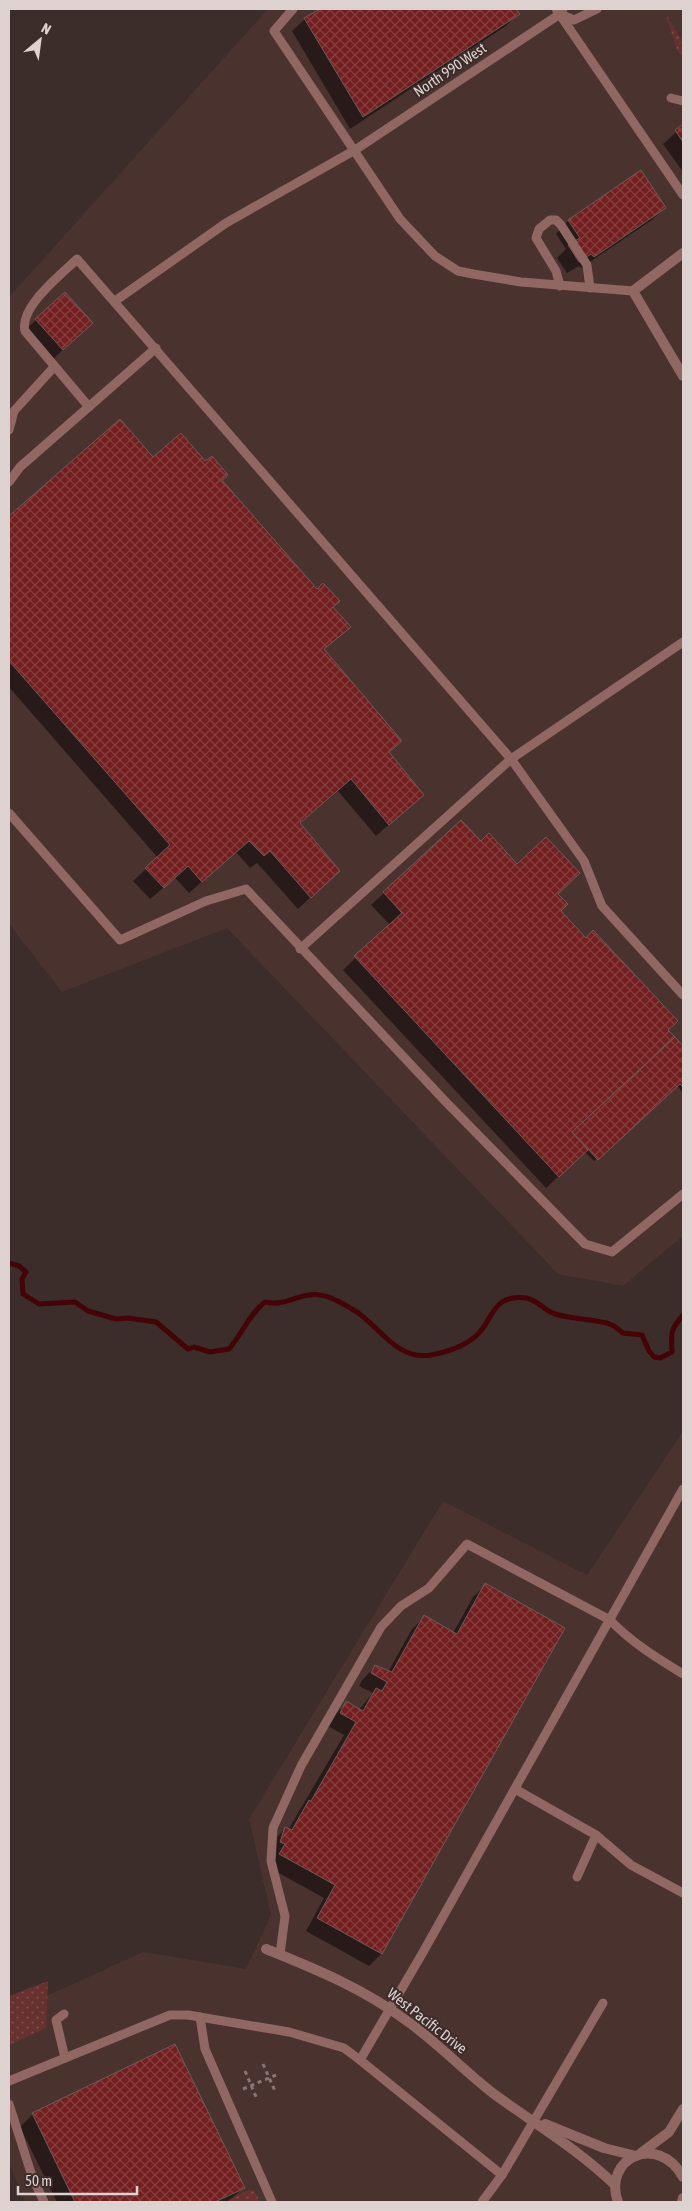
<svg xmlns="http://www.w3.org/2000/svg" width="692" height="2211" viewBox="0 0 692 2211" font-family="'Asap Condensed',sans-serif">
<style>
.built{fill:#4a322f}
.grass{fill:url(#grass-dots)}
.shadow{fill:#0007}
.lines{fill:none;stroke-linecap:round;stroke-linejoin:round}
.stream{stroke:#440307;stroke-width:5}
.building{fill:url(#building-cross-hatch);stroke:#6d5a58}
.path{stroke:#857775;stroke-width:3;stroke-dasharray:4 4;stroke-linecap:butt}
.service{stroke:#906763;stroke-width:9}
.minor{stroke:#906763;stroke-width:10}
.tertiary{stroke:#906763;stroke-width:10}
.labels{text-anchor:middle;stroke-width:4;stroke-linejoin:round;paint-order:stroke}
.street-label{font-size:15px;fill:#ded2d1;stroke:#3c2c2a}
</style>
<defs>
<pattern id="grass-dots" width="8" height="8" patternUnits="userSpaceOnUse" patternTransform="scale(1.25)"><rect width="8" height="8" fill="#66312e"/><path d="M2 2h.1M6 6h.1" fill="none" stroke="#7b4e4b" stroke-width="1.8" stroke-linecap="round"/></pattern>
<pattern id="building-cross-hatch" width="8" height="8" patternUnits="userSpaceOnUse" patternTransform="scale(1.25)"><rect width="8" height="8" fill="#731e1f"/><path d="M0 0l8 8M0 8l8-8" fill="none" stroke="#863e3e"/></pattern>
</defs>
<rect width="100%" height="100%" fill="#3c2c2a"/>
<g class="built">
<polygon points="268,9 683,9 683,1236 623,1286 558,1274 227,928 62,992 9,924 9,297"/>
<polygon points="683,1431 683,2202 25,2202 9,2163 9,2013 143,1952 246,1969 271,1915 249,1819 443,1501 587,1575"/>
</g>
<g class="grass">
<polygon points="666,15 683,42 683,58 677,50"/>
<polygon points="48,1981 46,2028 9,2045 9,1996"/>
<polygon points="249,2190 255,2191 260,2202 224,2202"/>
</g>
<g class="shadow">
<polygon points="322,9 515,9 518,13 506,26 350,129 292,31 305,19"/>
<polygon points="683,126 683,172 663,144"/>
<polygon points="641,172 665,208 652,220 581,268 579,266 567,273 557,258 566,249 556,234 568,221"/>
<polygon points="36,320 82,332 53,359 26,329"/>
<polygon points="120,421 153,459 221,481 349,627 323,650 388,753 422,795 376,836 338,791 299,824 326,883 298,909 257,863 250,868 236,852 189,893 175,878 150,899 133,881 158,858 9,687 9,518"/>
<polygon points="461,822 481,843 557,894 559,911 683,1048 683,1093 677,1085 594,1161 585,1152 546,1188 343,970 390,925 371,905"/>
<polygon points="486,1585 381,1954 369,1966 306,1931 324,1898 268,1867 273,1857 273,1841 285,1829 288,1830 344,1735 328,1726 334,1715 347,1703 359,1710 373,1693 359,1686 363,1679 375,1667 388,1672 412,1629 425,1617 453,1633 473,1597"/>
<polygon points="33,2114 243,2188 227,2202 57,2202 20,2127"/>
</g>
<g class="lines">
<path class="stream" d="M9,1263L19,1266L26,1272L22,1279L23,1294L39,1304L75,1302L88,1311L116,1319L128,1318L156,1322L188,1349L194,1347L210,1352L229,1349C242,1334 250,1313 265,1302C283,1306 293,1297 309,1295C324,1292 340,1302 352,1309C378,1323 395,1361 431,1355C447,1352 466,1346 478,1334C494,1318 492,1294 526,1298C538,1300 544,1311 555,1314C572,1319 590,1319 607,1323L614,1326L623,1333L642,1335L649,1351L654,1357L660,1358L672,1352C671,1333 670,1330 683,1315"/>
</g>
<g class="building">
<polygon points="320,9 516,9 520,14 363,117 304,18"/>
<polygon points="683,124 683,142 675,130"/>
<polygon points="641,170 666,208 594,257 591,254 579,262 568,245 580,238 568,220"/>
<polygon points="65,292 93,323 63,350 35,319"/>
<polygon points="120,419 153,457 181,433 205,461 212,456 228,475 222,480 317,589 323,583 340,601 333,607 351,627 324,649 402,741 389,752 424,795 389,825 351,779 300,823 340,871 311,898 270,851 264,856 249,841 202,882 188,866 164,888 145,868 170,845 9,661 9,516"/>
<polygon points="461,820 481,841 489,833 517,864 546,837 580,873 558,894 568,904 561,911 586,938 593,930 678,1021 668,1030 675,1037 572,1132 588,1150 559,1177 354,956 402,913 383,892"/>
<polygon points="675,1037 683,1046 683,1087 680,1084 598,1160 572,1132"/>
<polygon points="485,1583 565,1628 382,1954 317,1918 335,1885 279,1854 285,1844 280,1842 285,1827 292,1830 309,1800 311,1801 356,1722 340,1713 346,1701 363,1711 376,1688 382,1691 387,1682 371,1673 375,1665 392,1672 424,1615 457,1634"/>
<polygon points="175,2044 245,2188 215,2202 75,2202 32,2113"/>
</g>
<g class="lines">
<g class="path">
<polyline points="263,2064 275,2091"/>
<polyline points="245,2071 257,2099"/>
<polyline points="243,2089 276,2075"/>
</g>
<g class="service">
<polyline points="293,9 274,31 400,219 435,256 458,271 473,274 521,282 633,291"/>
<polyline points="556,9 683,195"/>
<polyline points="560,14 574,20 597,9"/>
<polyline points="671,98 683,101"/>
<polyline points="560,286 556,271 536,238 539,229 550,220 556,220 561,225 587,265 590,288"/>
<polyline points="115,301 226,223 355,150 560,14 563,9"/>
<path d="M89,407L25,331C19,307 61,275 77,259L511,759L584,861L602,906L683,995"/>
<polyline points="9,430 14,411 54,367"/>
<polyline points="9,482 20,467 156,348"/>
<polyline points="9,813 120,940 206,901 246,889 445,1101 585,1244 612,1252 683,1194"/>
<polyline points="300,949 511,759 683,642"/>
<polyline points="515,1789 596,1835 631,1865 683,1893"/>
<polyline points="577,1877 596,1835"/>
<path d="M280,1954L285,1916L271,1861L273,1828L301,1766L381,1627L401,1606L429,1588L467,1544L610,1620C632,1643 657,1658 683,1674"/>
<polyline points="64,2014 56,2020 65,2058"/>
<polyline points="200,2017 205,2049 272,2202"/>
<polyline points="360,2060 502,2175"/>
<polyline points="9,2081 170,2015 188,2015 289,2032 344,2048 360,2060 422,1954 683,1489"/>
<polyline points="9,2104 32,2176 44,2202"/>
<polyline points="482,2202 502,2175 603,2003"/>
</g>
<g class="minor">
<polyline points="683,253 633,291 683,376"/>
<path d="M266,1949C316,1969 364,1989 407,2021C438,2043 464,2071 494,2094C535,2124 578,2149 615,2185"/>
<polyline points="545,2124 604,2148 636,2156"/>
</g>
<g class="tertiary">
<polyline points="641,2153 669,2132 683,2109"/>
<path d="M618,2202C602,2158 658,2132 683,2177"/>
<polyline points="682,2202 683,2198"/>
</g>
</g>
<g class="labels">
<g class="street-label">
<text transform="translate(450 70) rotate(-34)" y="5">North 990 West</text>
<text transform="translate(427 2021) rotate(38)" y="5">West Pacific Drive</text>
</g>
</g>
<rect width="692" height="2211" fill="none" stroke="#ded2d1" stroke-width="20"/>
<g transform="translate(40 40) rotate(29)" stroke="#3c2c2a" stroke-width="4" paint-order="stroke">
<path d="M0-4L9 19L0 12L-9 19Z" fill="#ded2d1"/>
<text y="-8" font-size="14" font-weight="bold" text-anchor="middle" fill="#ded2d1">N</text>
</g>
<path d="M18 2186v8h119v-8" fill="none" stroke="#ded2d1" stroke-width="2.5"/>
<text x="25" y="2186" font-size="15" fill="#ded2d1" stroke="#3c2c2a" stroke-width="4" paint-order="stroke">50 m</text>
</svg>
